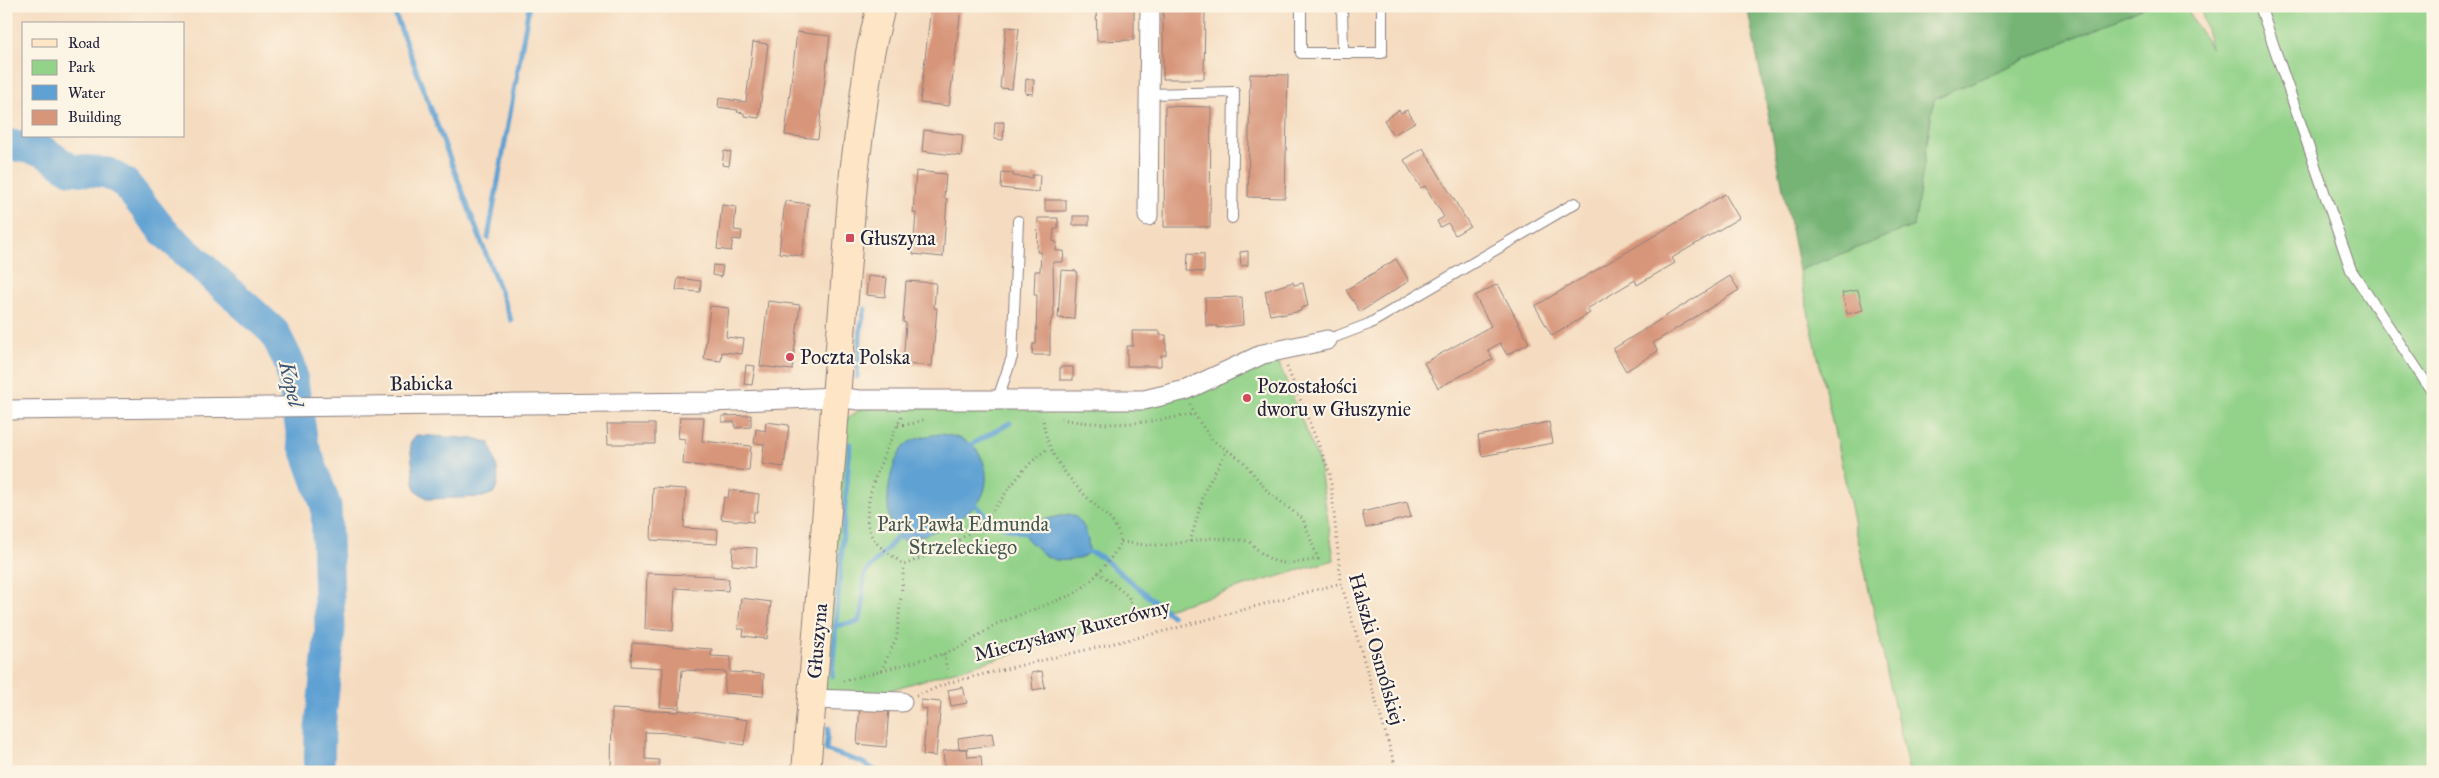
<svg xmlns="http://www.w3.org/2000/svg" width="2439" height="778" viewBox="0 0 2439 778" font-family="'IM FELL Great Primer',serif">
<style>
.green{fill:#92d289;stroke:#5a7a62}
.forest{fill:#75b475;stroke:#4c6b58}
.water{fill:#5fa1d3;stroke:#406287}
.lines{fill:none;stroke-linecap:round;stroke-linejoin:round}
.stream{stroke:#5fa1d3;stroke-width:5}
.river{stroke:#5fa1d3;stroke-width:31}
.building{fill:#d7957a}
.lane-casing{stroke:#8c7f7e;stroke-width:12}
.street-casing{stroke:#8c7f7e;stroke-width:21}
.secondary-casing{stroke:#8c7f7e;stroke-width:30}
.path{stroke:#8c7f7e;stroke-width:3;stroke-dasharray:1 4;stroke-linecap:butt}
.lane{stroke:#fff;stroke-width:10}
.street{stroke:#fff;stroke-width:19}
.secondary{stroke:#fee5c5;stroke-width:28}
.poi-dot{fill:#d1495b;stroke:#fcf5e5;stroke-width:2}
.labels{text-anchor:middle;stroke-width:4.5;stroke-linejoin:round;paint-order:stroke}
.poi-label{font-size:20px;fill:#22223b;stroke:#fcf5e5;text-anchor:start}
.street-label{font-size:20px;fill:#22223b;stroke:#fcf5e5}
.park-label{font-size:20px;fill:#445752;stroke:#fcf5e5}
.water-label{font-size:21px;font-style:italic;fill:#3a5578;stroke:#fcf5e5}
</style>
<rect width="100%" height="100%" fill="#fcf5e5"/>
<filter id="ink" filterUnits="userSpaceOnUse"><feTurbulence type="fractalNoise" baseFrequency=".02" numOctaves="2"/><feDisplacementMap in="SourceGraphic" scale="10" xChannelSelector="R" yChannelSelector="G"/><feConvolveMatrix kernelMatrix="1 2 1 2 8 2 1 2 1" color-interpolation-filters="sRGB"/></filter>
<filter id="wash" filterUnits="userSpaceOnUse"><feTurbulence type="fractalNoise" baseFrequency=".0096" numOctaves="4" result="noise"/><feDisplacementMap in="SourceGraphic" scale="20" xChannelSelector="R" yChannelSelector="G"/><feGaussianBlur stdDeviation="1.12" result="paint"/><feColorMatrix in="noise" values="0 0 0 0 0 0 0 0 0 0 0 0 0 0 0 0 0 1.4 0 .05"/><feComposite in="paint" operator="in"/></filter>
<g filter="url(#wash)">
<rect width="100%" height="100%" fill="#f5dcc0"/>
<g class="green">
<polygon points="2146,6 2184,6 2211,48 2200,6 2433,6 2433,772 1909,772 1799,270 1914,226 1934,99"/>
<polygon points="1278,361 1319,463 1334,560 869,696 821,696 847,419 863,407 1144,406"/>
</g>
<polygon class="forest" points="1747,6 2146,6 1934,99 1914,226 1799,270"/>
<g class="water">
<path d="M941,434C952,436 961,437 970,444C989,457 992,490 975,506C955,525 929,535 903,541C878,527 887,458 908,443C917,437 931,435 941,434Z"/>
<path d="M416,435L477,439L490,443C494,459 503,478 494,493L483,497L428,499L415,490L410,443Z"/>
<path d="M1069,514C1084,518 1089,537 1089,552C1084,557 1078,559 1071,560C1047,563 1043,553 1026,538L1025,533L1043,520Z"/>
</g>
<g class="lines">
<g class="stream">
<polyline points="392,6 511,320"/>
<polyline points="488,238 529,6"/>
<polyline points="857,377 861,326 865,309"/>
<polyline points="972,444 1010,423"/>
<path d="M976,505C998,530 1002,526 1031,535"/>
<polyline points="1083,550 1100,556 1172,616"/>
<path d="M835,626L858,622C867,607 859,588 866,572L897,538"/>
<polyline points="832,676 850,444"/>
<polyline points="828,728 826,750 861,762 878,772"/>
</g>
<polyline class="river" points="6,144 43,151 70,169 108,173 125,183 163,231 274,332 290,364 303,443 326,506 330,630 320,728 319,772"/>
</g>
<g id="blocks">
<g class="building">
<polygon points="931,6 961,8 949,106 920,103"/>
<polygon points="1096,6 1134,6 1134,40 1097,41"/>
<polygon points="1163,6 1205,6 1204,79 1163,79"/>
<polygon points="1006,27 1019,28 1012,89 1000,88"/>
<polygon points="797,32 830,36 818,139 785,135"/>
<polygon points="753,42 768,44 759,118 744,116 744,113 737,112 738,110 718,107 719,98 746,102"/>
<polygon points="1250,74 1288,75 1285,198 1248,197"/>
<polygon points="1026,79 1034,80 1033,94 1025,93"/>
<polygon points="1165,106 1211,107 1210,227 1164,227"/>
<polygon points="1399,110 1401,113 1407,110 1415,122 1393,135 1384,120"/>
<polygon points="995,122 1004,122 1003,140 994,139"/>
<polygon points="924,130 963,135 961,156 922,151"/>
<polygon points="1423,148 1470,226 1455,235 1448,223 1440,227 1437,221 1444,217 1425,186 1421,188 1404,160"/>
<polygon points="724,151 731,152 729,166 722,165"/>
<polygon points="916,171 946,174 944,198 947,199 943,257 913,254 916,213 913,213"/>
<polygon points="1002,172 1013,173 1013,176 1032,178 1032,175 1040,175 1039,192 1001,188"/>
<polygon points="1725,194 1739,218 1672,258 1675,263 1637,285 1635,280 1587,309 1590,313 1552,336 1535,306"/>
<rect x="1045" y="200" width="21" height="11"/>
<polygon points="785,201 809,204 802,256 779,253"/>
<polygon points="722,205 736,207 734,230 742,231 741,240 733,239 731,251 717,249"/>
<rect x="1073" y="216" width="16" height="9"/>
<polygon points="1038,218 1058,218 1058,229 1054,229 1053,241 1057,242 1056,251 1064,251 1063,262 1053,262 1054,317 1052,317 1050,327 1050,355 1032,355 1033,344 1036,344 1037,295 1034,295 1035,271 1040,271 1041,252 1037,252"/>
<polygon points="1248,251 1248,265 1241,266 1240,252"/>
<polygon points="1188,253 1204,254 1204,272 1187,271"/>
<polygon points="1396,259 1409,281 1360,312 1346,290"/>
<polygon points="713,265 723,266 721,277 712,275"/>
<polygon points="1061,270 1077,271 1074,319 1058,318"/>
<polygon points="868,276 887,278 885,297 866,295"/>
<polygon points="1730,276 1739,290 1653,343 1658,351 1626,371 1613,349"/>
<polygon points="678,278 701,281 700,292 676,290"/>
<polygon points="906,281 936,283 934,308 937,308 932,366 903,364 906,323 903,322"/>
<polygon points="1293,282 1294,285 1303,283 1308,306 1301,308 1301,311 1281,315 1281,313 1270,315 1265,291"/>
<polygon points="1498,284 1529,343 1507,355 1500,343 1488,350 1493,359 1438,388 1424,363 1491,326 1475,296"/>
<polygon points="1858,290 1863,310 1847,314 1842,293"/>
<polygon points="1242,297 1243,325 1217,328 1217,326 1206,326 1205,298"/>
<polygon points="768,301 800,305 792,370 760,366"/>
<polygon points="710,306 729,308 726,337 744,339 742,354 722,352 721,361 704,359"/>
<polygon points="1132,331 1160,331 1160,335 1166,335 1166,355 1161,355 1161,366 1127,366 1127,346 1133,346"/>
<polygon points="746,365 755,366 752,385 744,384"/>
<rect x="1060" y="367" width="13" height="13"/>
<polygon points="751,415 751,427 735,428 735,422 722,422 722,416"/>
<polygon points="680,417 704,417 702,441 751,446 749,471 683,464 685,439 678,438"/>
<polygon points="766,422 789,425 784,467 762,464 764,444 754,443 756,429 765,431"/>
<polygon points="1549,422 1553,443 1482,456 1478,436"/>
<polygon points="607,424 655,424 655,444 608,444"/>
<polygon points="653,487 686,489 684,528 718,530 717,544 651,540"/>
<polygon points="729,490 759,494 757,512 754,512 753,522 721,519 724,497 728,498"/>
<polygon points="1407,502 1411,517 1366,528 1362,512"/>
<polygon points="733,547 757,548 756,567 732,565"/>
<polygon points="647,573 714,576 713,578 729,579 728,591 675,588 673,631 645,629"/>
<polygon points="741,598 771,602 767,639 743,636 744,629 738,629"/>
<polygon points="632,643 712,649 711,656 731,657 730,672 764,674 763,696 724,693 726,672 682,670 679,708 660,707 663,668 631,666"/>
<polygon points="1042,671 1045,688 1033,690 1031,673"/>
<polygon points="963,687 967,703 951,706 948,690"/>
<polygon points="921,700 941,702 936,756 923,755 927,709 921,708"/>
<polygon points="860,706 889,709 886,747 857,744"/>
<polygon points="612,709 678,712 679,710 748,720 744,745 675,733 645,732 645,759 659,760 659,772 611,772"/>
<polygon points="992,733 994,745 959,749 958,738"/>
<polygon points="960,749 967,749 968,757 981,756 982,768 945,771 943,751"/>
</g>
</g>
</g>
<g filter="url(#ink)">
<use href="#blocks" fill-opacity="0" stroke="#8c7f7e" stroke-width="1"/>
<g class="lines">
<defs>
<g id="lane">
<polyline points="1301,6 1301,53 1382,53 1382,6"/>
<polyline points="1342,6 1343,53"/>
<polyline points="2260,6 2351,270 2433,393"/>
<polyline points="1149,94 1234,92 1232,218"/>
<polyline points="1327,340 1369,324 1575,203"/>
<polyline points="997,401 1012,357 1018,221"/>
</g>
<g id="street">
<polyline points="1148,216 1150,6"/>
<polyline points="6,410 711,402 837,397 859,400 1144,400 1186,390 1263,354 1327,340"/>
<polyline points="812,699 902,702"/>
</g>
<polyline id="secondary" points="806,772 854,172 870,53 881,6"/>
</defs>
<use href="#lane" class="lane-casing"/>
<use href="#street" class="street-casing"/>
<use href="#secondary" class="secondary-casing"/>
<g class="path">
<polyline points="1287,367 1330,473 1341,583 1397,772"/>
<path d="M901,417C890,445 851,513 875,541C882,550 895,557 904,565C927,555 953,546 973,530C1004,505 1013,472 1049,448"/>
<path d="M1061,419C1108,428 1148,423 1194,414"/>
<polyline points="898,425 912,424 924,419"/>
<path d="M1121,542L1145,545H1166L1212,538L1249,541C1274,568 1284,565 1318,559L1303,519L1269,493L1242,460L1212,440L1194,414L1191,405"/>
<polyline points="1190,542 1205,490 1227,450"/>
<polyline points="1098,572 1128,596 1137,615"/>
<polyline points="943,654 948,671"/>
<polyline points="881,671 897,637 904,565"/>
<path d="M843,681L943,654L965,645L996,624L1074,594C1093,581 1110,562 1121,542C1116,520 1107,517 1092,502C1068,479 1045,452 1043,417"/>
<polyline points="916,696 951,682 1165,631 1341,583"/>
</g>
<use href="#lane" class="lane"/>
<use href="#street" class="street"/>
<use href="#secondary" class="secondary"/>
</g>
</g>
<g class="poi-dot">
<rect x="845" y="233" width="10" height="10" rx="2.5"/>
<circle cx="790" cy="357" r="5"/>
<circle cx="1247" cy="398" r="5"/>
</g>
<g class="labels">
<g class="poi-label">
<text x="860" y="245">Głuszyna</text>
<text x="800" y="364">Poczta Polska</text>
<text x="1257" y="393">Pozostałości<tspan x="1257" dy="23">dworu w Głuszynie</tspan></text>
</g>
<g class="street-label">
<text transform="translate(421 383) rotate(-1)" y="7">Babicka</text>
<text transform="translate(1072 630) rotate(-14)" y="7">Mieczysławy Ruxerówny</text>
<text transform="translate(817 641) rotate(-85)" y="7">Głuszyna</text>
<text transform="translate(1377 649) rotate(74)" y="7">Halszki Osmólskiej</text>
</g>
<g class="park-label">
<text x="963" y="531">Park Pawła Edmunda<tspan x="963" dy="23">Strzeleckiego</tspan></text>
</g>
<g class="water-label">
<text transform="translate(291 384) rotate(77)" y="7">Kopel</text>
</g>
</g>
<rect width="2439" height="778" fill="none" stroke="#fcf5e5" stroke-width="25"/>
<rect x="22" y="22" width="162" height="115" fill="#fcf5e5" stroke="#a5a1a1"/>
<rect x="32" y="39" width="25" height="8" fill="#fee5c5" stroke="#a5a1a1"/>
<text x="68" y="48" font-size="15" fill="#22223b">Road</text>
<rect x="32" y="60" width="25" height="15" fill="#92d289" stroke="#a5a1a1"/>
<text x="68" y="72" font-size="15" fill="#22223b">Park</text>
<rect x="32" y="85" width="25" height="15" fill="#5fa1d3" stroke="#a5a1a1"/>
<text x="68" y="98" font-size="15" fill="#22223b">Water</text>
<rect x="32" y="110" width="25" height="15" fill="#d7957a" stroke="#a5a1a1"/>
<text x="68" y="122" font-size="15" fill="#22223b">Building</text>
</svg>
